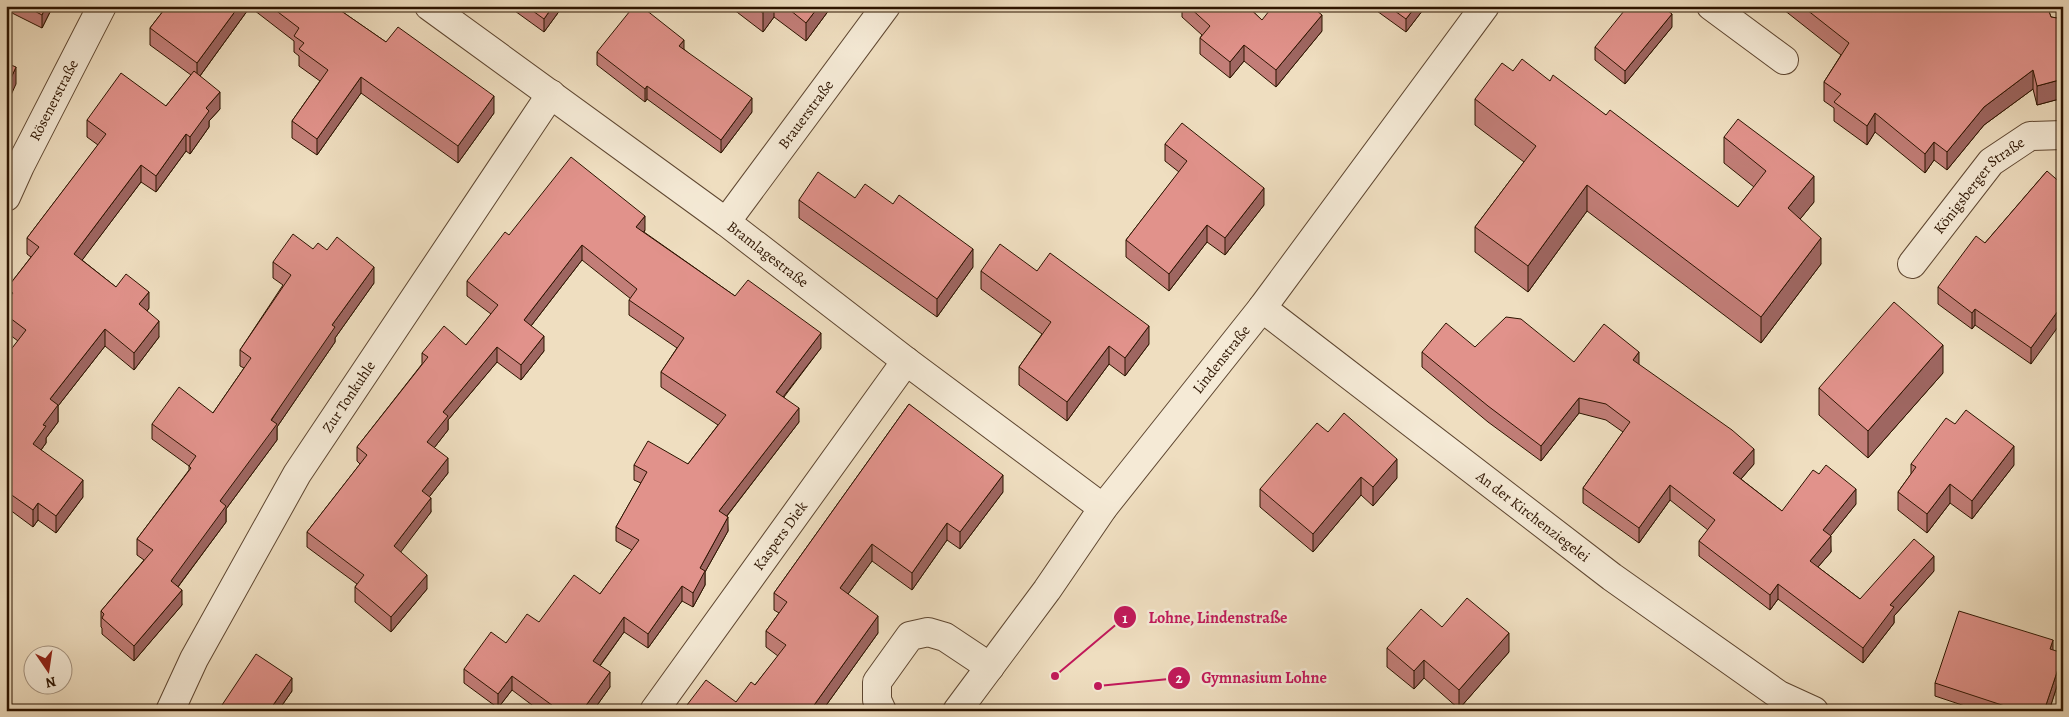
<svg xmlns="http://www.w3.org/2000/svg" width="2069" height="717" viewBox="0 0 2069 717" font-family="Alegreya,serif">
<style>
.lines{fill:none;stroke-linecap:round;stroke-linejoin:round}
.minor-casing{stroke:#5e4630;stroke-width:30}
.minor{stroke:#f5ead6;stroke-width:28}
.wall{fill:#c27e78;stroke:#2d1400}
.shaded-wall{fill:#9e6661;stroke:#2d1400}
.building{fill:#e1928b;stroke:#2d1400}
.labels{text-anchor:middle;stroke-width:5;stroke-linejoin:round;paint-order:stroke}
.street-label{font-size:15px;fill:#2d1400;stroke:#f5ead6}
.leader{fill:none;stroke:#c2185b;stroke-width:2}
.callout-dot{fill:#c2185b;stroke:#f5ead6;stroke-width:2}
.mark-label{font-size:15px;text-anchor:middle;font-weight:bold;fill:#fff}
.callout-label{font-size:16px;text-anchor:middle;font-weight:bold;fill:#c2185b;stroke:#f5ead6;stroke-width:5;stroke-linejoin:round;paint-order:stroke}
</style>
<rect width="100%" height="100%" fill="#efdec0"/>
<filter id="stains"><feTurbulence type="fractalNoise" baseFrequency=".004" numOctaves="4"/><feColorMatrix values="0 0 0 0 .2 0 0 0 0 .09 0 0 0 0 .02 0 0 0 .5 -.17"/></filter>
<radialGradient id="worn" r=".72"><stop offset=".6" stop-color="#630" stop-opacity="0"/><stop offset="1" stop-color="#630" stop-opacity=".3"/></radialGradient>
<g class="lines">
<defs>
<g id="minor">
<path id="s1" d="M429,6L726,222L906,361L1103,508"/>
<polyline points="1711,6 1784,60"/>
<path id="s2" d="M6,197L20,166L102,6"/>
<path id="s3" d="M726,222L886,6"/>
<path id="s4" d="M1912,264L1991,162L2030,136L2063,135"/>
<path id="s5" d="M1262,308L1612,577L1779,695L1814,711"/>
<path id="s6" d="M170,711L194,659L297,474L551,94"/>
<path id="s7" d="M654,711L906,361"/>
<polyline points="882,711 877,700 877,682 910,636 928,632 945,637 990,667"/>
<path id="s8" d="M957,711L1047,590L1103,508L1262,308L1485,6"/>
</g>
</defs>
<use href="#minor" class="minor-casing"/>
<use href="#minor" class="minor"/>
</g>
<g class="wall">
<polygon points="6,6 53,6 42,28 6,10"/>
<polygon points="167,6 334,6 386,42 494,113 458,163 361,93 317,155 292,138 292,121 320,81 299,66 299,56 294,52 294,41 250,7 200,76 220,109 209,121 209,127 190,154 186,151 156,192 141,182 82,260 116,287 149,308 147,311 159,337 134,370 105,346 58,406 58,422 46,438 46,443 41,450 83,497 56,533 38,520 33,527 6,507 6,356 18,341 6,332 6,301 7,299 7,288 31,257 27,254 27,238 98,145 87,137 87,120 166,106 191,75 150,45 150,28"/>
<polygon points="508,6 563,6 544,32"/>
<polygon points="729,6 832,6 806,41 774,17 763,32"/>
<polygon points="1182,6 1247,6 1262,20 1322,31 1276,87 1244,61 1230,78 1200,54 1200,38 1202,35 1182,17"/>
<polygon points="1370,6 1426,6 1406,32"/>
<polygon points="1779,6 2047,6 2051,17 2063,19 2063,98 2037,105 2033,89 1984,125 1947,170 1934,160 1925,173 1875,132 1867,145 1834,121 1834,108 1824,101 1824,82 1841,55"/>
<polygon points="1636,10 1672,27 1625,84 1595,60 1595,47"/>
<polygon points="684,49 752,112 721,153 647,99 645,102 597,65 597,52"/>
<polygon points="1513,71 1550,81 1606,115 1738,207 1754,187 1724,163 1724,137 1814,202 1800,219 1821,264 1761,343 1587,211 1528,292 1475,252 1475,227 1524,162 1475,125 1475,99"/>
<polygon points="1165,144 1264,205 1225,255 1207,242 1169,291 1126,257 1126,240 1179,172 1165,161"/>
<polygon points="2047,171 2031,364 1975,325 1972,329 1938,304 1938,287 1985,243"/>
<polygon points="855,198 973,267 937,317 799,218 799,200"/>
<polygon points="645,230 644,232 735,296 821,348 784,397 799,422 727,516 728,531 705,572 705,585 693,607 682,601 648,648 624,632 600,666 610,687 593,711 540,711 512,690 498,708 464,683 464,669 539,622 600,594 632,550 616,541 616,527 641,483 634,480 634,465 688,464 718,425 661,387 661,372 677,348 629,315 629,300 631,299 582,260 531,326 544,351 521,380 497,362 448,420 448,430 434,448 448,473 429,497 431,512 400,552 427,589 391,632 355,602 355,587 357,584 307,547 307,532 360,464 357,461 357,447 422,364 422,353 466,345 491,314 467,296 467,281 509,235"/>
<polygon points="313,249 374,283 335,338 335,342 277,427 277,440 226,509 226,522 178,587 182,605 134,661 102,634 102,628 101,627 101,611 144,560 137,555 137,539 189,470 189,466 152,439 152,424 213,413 244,368 240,366 240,350 283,285 273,278 273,262"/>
<polygon points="981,271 1037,271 1149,344 1125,376 1109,364 1067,421 1019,385 1019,367 1042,334 981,289"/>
<polygon points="1475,347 1574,362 1639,365 1754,464 1741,479 1782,511 1856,504 1830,536 1831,552 1818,567 1860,599 1934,571 1894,616 1894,623 1863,663 1778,599 1770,610 1699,556 1699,541 1708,530 1670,500 1639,543 1583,503 1583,488 1623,432 1606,420 1579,413 1541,461 1488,422 1422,367 1422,352"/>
<polygon points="1943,373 1868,458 1819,415 1819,388"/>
<polygon points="909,404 1003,492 960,549 947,540 912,590 872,561 848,594 878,633 822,711 687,711 687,705 736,702 755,685 778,656 766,647 766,631 779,613 774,610 774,593"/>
<polygon points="1955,424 2014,465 1972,519 1950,503 1927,533 1898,510 1898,492 1911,474 1911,464"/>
<polygon points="1328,432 1397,478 1373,506 1361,495 1313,552 1260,507 1260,489"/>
<polygon points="2063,549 2063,580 2059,579 2059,561"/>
<polygon points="1442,627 1509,652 1459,709 1424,678 1414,689 1387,667 1387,648"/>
<polygon points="2063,653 2063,667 2049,711 1980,711 1935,696 1935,683"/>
<polygon points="292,691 278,711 222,711 222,705"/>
</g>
<g class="shaded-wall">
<polygon points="46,6 53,6 42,28 42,15"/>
<polygon points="239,6 250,6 250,7 197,80 197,63"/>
<polygon points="553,6 563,6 544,32 544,19"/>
<polygon points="768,6 774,6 774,17 763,32 763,13"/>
<polygon points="819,6 832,6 806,41 806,23"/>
<polygon points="1416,6 1426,6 1406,32 1406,19"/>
<polygon points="1672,14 1672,27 1625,84 1625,71"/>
<polygon points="1322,15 1322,31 1276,87 1276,70"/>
<polygon points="684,40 684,53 679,46"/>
<polygon points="1244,45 1244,61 1230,78 1230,62"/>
<polygon points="16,67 16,84 6,106 6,89"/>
<polygon points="2033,70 2033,89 1984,125 1947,170 1947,152 1984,107"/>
<polygon points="361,77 361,93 317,155 317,139"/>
<polygon points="2063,79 2063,98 2037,105 2037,86"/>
<polygon points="647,86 647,99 645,102 645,89"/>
<polygon points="220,92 220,109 209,121 209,127 190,154 190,137 206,108"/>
<polygon points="494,96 494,113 458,163 458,146"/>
<polygon points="752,98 752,112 721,153 721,140"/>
<polygon points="1875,113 1875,132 1867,145 1867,126"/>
<polygon points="186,134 186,151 156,192 156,176"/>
<polygon points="1934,142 1934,160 1925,173 1925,154"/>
<polygon points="141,165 141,182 74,271 74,254"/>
<polygon points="1814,176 1814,202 1788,234 1788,208"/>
<polygon points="1587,185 1587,211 1528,292 1528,266"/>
<polygon points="1264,188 1264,205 1225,255 1225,238"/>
<polygon points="645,216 645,230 636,242 636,227"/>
<polygon points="1207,225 1207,242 1169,291 1169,274"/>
<polygon points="1821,238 1821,264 1761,343 1761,317"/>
<polygon points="582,245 582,260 524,335 524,320"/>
<polygon points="973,249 973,267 937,317 937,299"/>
<polygon points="374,267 374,283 335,338 335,342 277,427 277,440 226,509 226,522 171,596 171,581 220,501 332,325"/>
<polygon points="149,292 149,308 139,321 139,304"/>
<polygon points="2063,304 2063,320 2031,364 2031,348"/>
<polygon points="1975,309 1975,325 1972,329 1972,313"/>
<polygon points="159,321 159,337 134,370 134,353"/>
<polygon points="1149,326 1149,344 1125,376 1125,358"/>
<polygon points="105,329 105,346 58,406 58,422 46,438 46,443 33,461 33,444 50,399"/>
<polygon points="821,333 821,348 776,406 776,392"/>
<polygon points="544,336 544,351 521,380 521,365"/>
<polygon points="1943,345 1943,373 1868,458 1868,431"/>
<polygon points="1109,346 1109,364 1067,421 1067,402"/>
<polygon points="497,347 497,362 448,420 448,430 427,457 427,442 443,412"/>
<polygon points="1639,352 1639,367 1633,360"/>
<polygon points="1579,398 1579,413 1541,461 1541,446"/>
<polygon points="799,408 799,422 719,526 719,511"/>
<polygon points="2014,446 2014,465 1972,519 1972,501"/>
<polygon points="1754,449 1754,464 1733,488 1733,473"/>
<polygon points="448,458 448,473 422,506 422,491"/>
<polygon points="1397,459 1397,478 1373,506 1373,487"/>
<polygon points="1003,475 1003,492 960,549 960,532"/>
<polygon points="1361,477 1361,495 1313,552 1313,534"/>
<polygon points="83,480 83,497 56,533 56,516"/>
<polygon points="1950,484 1950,503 1927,533 1927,514"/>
<polygon points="1670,485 1670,500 1639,543 1639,528"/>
<polygon points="1856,489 1856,504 1823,545 1823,530"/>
<polygon points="431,498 431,512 394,561 394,546"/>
<polygon points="38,503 38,520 33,527 33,510"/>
<polygon points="728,517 728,531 705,572 705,585 693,607 693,593 700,568"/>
<polygon points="947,523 947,540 912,590 912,573"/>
<polygon points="1831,536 1831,552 1810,576 1810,561"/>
<polygon points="872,544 872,561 840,605 840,588"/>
<polygon points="1934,556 1934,571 1894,616 1894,623 1863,663 1863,648 1890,605"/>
<polygon points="427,575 427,589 391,632 391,617"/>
<polygon points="1778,584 1778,599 1770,610 1770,595"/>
<polygon points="682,586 682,601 648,648 648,634"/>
<polygon points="182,590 182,605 134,661 134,646"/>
<polygon points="878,616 878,633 822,711 812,711 812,708"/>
<polygon points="624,617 624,632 593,675 593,661"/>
<polygon points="1509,633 1509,652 1459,709 1459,690"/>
<polygon points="2053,640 2053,654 2050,649"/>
<polygon points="2063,654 2063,667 2049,711 2044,711"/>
<polygon points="1424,660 1424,678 1414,689 1414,671"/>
<polygon points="610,672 610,687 593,711 582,711"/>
<polygon points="512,676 512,690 498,708 498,694"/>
<polygon points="292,678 292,691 278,711 269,711"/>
</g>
<g class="building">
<polygon points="25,6 46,6 42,15"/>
<polygon points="167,6 239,6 197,63 150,28"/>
<polygon points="270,6 334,6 386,42 398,27 494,96 458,146 361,77 317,139 292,121 328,70 299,49 304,43 294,36 299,28"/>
<polygon points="526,6 553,6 544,19"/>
<polygon points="634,6 641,6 684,40 679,46 752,98 721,140 647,86 645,89 597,52"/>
<polygon points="753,6 768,6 763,13"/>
<polygon points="785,6 819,6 806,23"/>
<polygon points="1188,6 1247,6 1262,20 1273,6 1311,6 1322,15 1276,70 1244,45 1230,62 1200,38 1210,26"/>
<polygon points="1388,6 1416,6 1406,19"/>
<polygon points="1628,6 1631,6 1636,10 1639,6 1662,6 1672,14 1625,71 1595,47"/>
<polygon points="1802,6 2047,6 2051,17 2063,19 2063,79 2037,86 2033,70 1984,107 1947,152 1934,142 1925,154 1875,113 1867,126 1834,102 1841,94 1824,82 1849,43"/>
<polygon points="1522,59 1550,81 1553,75 1606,115 1610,110 1738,207 1766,171 1724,137 1738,119 1814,176 1788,208 1821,238 1761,317 1587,185 1528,266 1475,227 1536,146 1475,99 1502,63 1513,71"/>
<polygon points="6,63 16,67 6,89"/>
<polygon points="194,71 220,92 206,108 209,111 190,137 186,134 156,176 141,165 74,254 116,287 126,274 149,292 139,304 159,321 134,353 105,329 50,399 58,405 43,425 46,426 33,444 83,480 56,516 38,503 33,510 6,491 6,356 26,330 6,315 6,301 13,293 7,288 39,247 27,238 106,134 87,120 121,73 166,106"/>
<polygon points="1182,123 1264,188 1225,238 1207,225 1169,274 1126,240 1187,161 1165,144"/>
<polygon points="571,157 645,216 636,227 735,296 748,280 821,333 776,392 799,408 719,511 728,517 700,568 705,571 693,593 682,586 648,634 624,617 593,661 610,672 582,711 560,711 512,676 498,694 464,669 491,632 506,643 527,614 539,622 574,575 600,594 639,540 616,527 647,472 634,465 648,441 688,464 726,415 661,372 684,338 629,300 637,289 582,245 524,320 544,336 521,365 497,347 443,412 448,416 427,442 448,458 422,491 431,498 394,546 427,575 391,617 355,587 364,575 307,532 367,455 357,447 428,357 422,353 444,326 466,345 498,305 467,281 505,232 509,235"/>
<polygon points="2047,171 2063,185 2063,304 2031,348 1975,309 1972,313 1938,287 1976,236 1985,243"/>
<polygon points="818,172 855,198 865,184 893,204 899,195 973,249 937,299 799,200"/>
<polygon points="293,234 313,249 318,243 327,250 337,237 374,267 332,325 335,327 271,420 277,424 220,501 226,506 171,581 182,590 134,646 102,618 104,614 101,611 153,550 137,539 191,468 189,466 196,456 152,424 179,387 213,413 251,358 240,350 291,275 273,262"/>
<polygon points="1000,244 1037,271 1050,253 1149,326 1125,358 1109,346 1067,402 1019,367 1051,322 981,271"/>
<polygon points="1894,302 1943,345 1868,431 1819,388"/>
<polygon points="1506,317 1521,319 1574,362 1604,324 1639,352 1633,360 1732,430 1754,449 1733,473 1782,511 1813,470 1819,474 1826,465 1856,489 1823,530 1831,536 1810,561 1860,599 1914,539 1934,556 1890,605 1894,607 1863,648 1778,584 1770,595 1699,541 1715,520 1670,485 1639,528 1583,488 1630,422 1606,404 1579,398 1541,446 1488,406 1422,352 1446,323 1475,347"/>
<polygon points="909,404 1003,475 960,532 947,523 912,573 872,544 840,588 878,616 812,708 815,711 695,711 687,705 706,680 736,702 751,682 755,685 786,645 766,631 787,602 774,593"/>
<polygon points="1966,410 2014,446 1972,501 1950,484 1927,514 1898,492 1916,467 1911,464 1946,418 1955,424"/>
<polygon points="1344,413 1397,459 1373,487 1361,477 1313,534 1260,489 1317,423 1328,432"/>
<polygon points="2063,549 2063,562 2059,561"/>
<polygon points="1467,598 1509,633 1459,690 1424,660 1414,671 1387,648 1421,609 1442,627"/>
<polygon points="1959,611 2053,640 2050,649 2063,653 2063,654 2044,711 2020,711 1935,683"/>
<polygon points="256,654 292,678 269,711 230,711 222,705"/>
</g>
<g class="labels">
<g class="street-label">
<text dy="5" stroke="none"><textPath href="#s2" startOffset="108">Rösenerstraße</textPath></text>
<text dy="5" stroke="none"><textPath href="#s3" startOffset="134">Brauerstraße</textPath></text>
<text dy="5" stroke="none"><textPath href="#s4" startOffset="104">Königsberger Straße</textPath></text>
<text dy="5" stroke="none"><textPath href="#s1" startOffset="420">Bramlagestraße</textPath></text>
<text dy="5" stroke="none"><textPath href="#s8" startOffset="440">Lindenstraße</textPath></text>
<text dy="5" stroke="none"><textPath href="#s6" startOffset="362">Zur Tonkuhle</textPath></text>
<text dy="5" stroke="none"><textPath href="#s5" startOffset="342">An der Kirchenziegelei</textPath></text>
<text dy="5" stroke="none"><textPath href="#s7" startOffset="216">Kaspers Diek</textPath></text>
</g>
</g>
<path class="leader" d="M1055 676L1125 617M1098 686L1179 678"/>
<g class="callout-dot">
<circle cx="1055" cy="676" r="5"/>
<circle cx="1098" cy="686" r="5"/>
<circle cx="1125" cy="617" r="12"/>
<circle cx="1179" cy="678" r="12"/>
</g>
<g class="mark-label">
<text x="1125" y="623">1</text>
<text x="1179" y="683">2</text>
</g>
<g class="callout-label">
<text x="1218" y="623">Lohne, Lindenstraße</text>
<text x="1264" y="683">Gymnasium Lohne</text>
</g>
<rect width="2069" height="717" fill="none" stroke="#efdec0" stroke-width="25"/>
<rect x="8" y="8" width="2054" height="702" fill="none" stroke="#2d1400" stroke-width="2.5"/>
<rect x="12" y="12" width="2044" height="692" fill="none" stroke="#2d1400"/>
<g transform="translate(48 670) rotate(167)"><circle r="24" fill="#f5ead6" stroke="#a59480"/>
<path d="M0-4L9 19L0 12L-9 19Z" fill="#8f2418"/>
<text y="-8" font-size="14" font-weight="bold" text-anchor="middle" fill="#2d1400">N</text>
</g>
<rect width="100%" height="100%" filter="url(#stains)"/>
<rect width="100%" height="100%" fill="url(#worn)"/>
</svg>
